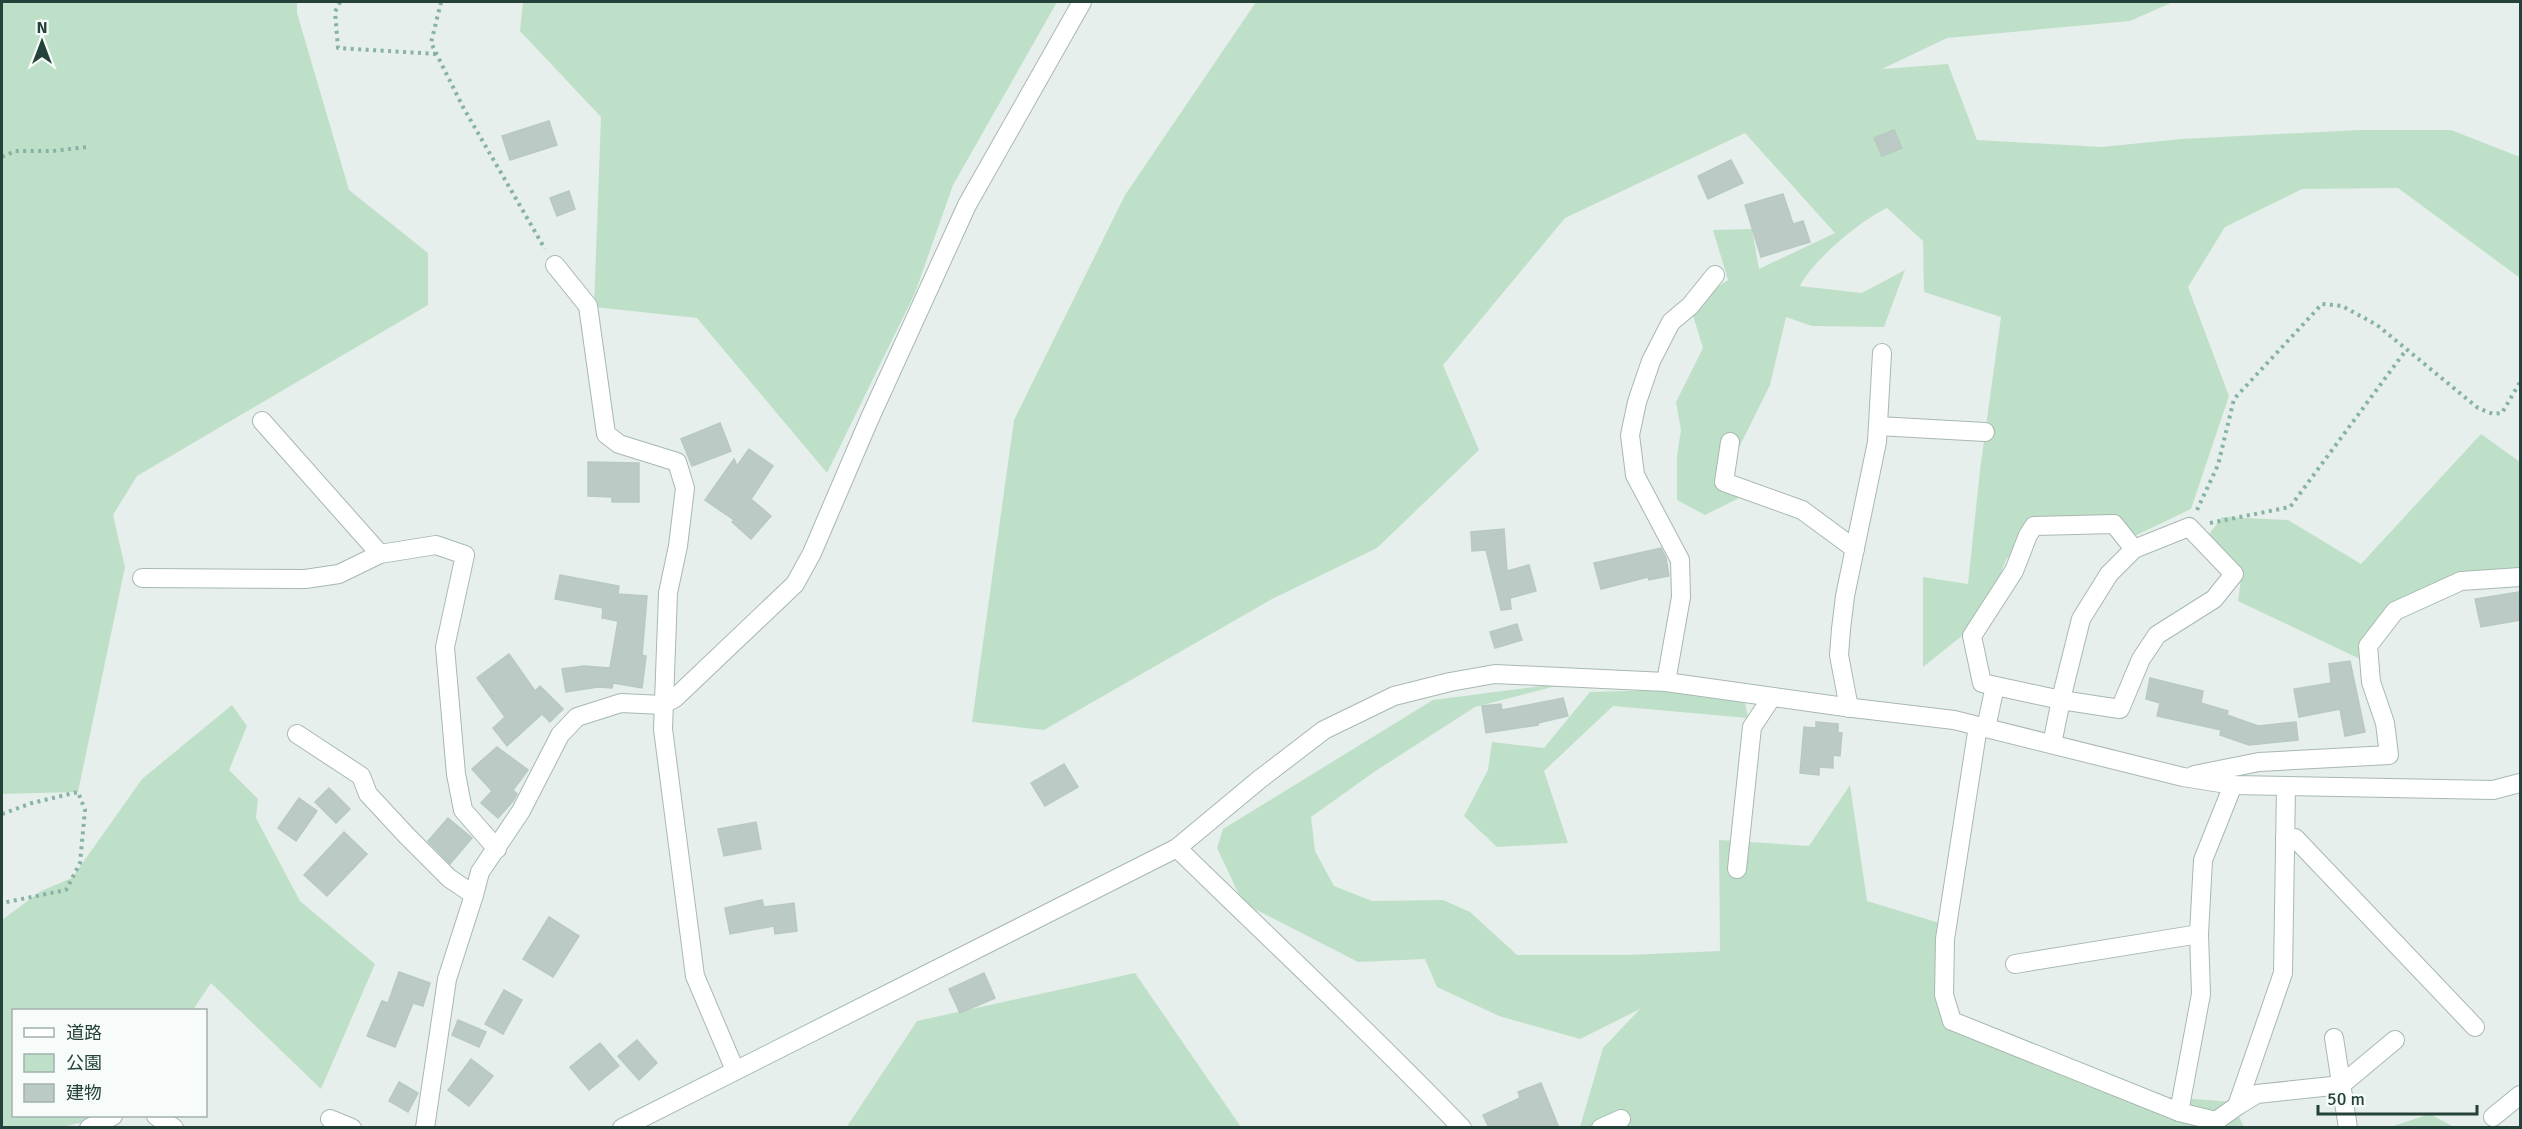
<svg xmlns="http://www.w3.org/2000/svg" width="2522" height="1129" viewBox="0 0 2522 1129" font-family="Signika,'Noto Sans JP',sans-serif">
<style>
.green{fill:#bfe0c8}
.building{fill:#bbcac4;stroke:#b8c9c2;stroke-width:1.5}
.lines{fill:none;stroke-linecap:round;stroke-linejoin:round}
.minor-casing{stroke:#a8b8b2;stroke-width:20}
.path{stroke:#86b3a5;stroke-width:4;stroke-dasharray:3 4.5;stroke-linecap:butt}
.minor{stroke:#fff;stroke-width:18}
</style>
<rect width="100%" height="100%" fill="#e6efeb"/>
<g class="green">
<polygon points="2,2 297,2 297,13 349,190 428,253 428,305 137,476 113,515 125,567 78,792 2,794"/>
<polygon points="523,2 1057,2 953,185 915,293 827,473 697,318 594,307 601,117 520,31"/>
<path d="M1256,2H2173L2130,21L1947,38L1882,69L1948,64L1977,140L2102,147L2181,139L2360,130H2451L2520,157V278L2398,188L2302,189L2225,227L2188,287L2229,396L2191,509L2122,542L2103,525L2030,530L2006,560L1983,619L1923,667V577L1968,584L1980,470L2001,317L1924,292L1923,241L1887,208C1861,220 1812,261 1800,286L1862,293L1905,270L1884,327L1812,326L1786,317L1770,385L1724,478L1741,497L1705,515L1677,500V456L1681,430L1676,402L1703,348L1690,306L1728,280L1713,230L1752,229L1759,269L1835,233L1745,133L1565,218L1443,365L1479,450L1377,548L1272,599L1044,730L972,722L1014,420L1125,195Z"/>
<polygon points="2481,434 2520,462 2520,573 2509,572 2388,616 2360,659 2238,601 2242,572 2207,537 2222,517 2288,520 2361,564"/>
<polygon points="1572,682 1475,707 1374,772 1311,817 1315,851 1334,886 1372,901 1443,900 1470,912 1517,955 1627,955 1720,951 1719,840 1809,846 1850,785 1867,901 1946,925 1944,1017 2157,1096 2232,1102 2244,1127 1580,1127 1603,1048 1640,1009 1580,1039 1499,1016 1437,987 1425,959 1358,962 1243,903 1217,848 1223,829 1433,700"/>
<polygon points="1663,690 1745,703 1748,718 1613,706 1544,771 1568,843 1497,847 1464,816 1488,770 1492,742 1544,748 1590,692"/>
<polygon points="232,705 247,726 229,770 258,799 256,818 300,901 375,964 321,1089 211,983 193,1010 14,1010 14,1116 111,1116 62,1127 2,1128 2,920 41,891 72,878 142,779"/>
<polygon points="1135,973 1241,1127 846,1128 917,1021"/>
<polygon points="2430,1114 2454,1127 2390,1127"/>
</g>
<g class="building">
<polygon points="549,121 557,145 510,160 502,136"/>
<polygon points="1894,130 1902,148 1882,156 1874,138"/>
<polygon points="1731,160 1743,183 1708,199 1698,176"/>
<polygon points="569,191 575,209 557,216 550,198"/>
<polygon points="1783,194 1793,224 1803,221 1810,242 1761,257 1745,205"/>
<polygon points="720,423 731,451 692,466 681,439"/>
<polygon points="749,449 773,466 751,499 771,516 751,539 732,522 734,520 705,500 734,459 737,466"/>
<polygon points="588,462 639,463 639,502 612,502 612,497 588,496"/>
<polygon points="1504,529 1507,571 1529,565 1536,591 1510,598 1511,609 1501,610 1486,550 1472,551 1471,532"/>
<polygon points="1661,548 1666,558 1669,576 1649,580 1648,577 1601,589 1594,563"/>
<polygon points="560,575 619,586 618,594 647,596 642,655 646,656 642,688 613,683 612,688 598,687 566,692 562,669 584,666 610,668 618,621 602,618 603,608 555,599"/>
<polygon points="2520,592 2520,620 2481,627 2475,599"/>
<polygon points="1517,624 1522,640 1495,648 1490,632"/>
<polygon points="509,654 535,691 540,686 563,709 550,722 542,714 507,746 493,728 505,717 477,678"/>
<polygon points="2350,661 2365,732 2345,736 2340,709 2299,717 2294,689 2331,683 2329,664"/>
<polygon points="2150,678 2203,691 2201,703 2228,711 2227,715 2258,726 2296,722 2298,740 2249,745 2220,735 2221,730 2157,716 2160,703 2146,699"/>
<polygon points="1563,698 1568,716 1538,723 1538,725 1486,733 1482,706 1501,704 1502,710"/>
<polygon points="1816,722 1838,724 1838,733 1842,733 1840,756 1833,755 1833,768 1819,767 1819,775 1800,773 1804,727 1816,728"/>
<polygon points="497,747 528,770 513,790 517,794 513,801 498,818 481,803 492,791 472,769"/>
<polygon points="1064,764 1078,787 1045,806 1031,783"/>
<polygon points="329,788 350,809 336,823 315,802"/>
<polygon points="299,798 317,811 296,841 278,828"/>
<polygon points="448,818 472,838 450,864 428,841"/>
<polygon points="756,822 761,849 724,856 718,829"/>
<polygon points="344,832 367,854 327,896 304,875"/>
<polygon points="762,900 764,907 794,903 797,931 775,934 774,926 730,934 725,908"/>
<polygon points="549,917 579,936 553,977 523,959"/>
<polygon points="399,972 430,983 423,1006 413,1003 395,1047 367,1036 382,1001 388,1003"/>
<polygon points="984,973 995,998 960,1013 949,989"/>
<polygon points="504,990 522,1000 503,1034 485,1024"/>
<polygon points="458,1020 486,1032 479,1047 452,1035"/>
<polygon points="637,1040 657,1063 639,1080 618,1056"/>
<polygon points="600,1043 619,1066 589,1090 570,1067"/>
<polygon points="471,1059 493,1076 469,1106 448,1090"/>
<polygon points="399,1082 418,1093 408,1112 389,1101"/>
<polygon points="1541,1083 1559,1128 1489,1128 1483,1115 1520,1098 1518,1092"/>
</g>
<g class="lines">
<defs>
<g id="minor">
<polyline points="555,265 588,306 606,434 619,444 677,462 685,488 678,546 668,593 663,729 695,976 735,1070"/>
<polyline points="262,421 380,554 436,545 465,555 445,647 456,774 463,810 497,849"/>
<polyline points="1878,426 1985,432"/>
<polyline points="1730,442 1724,482 1802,510 1855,549"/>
<polyline points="142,578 305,579 339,574 380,554"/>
<polyline points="1666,682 1681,597 1680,560 1635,475 1630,435 1637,402 1651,361 1671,322 1690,306 1715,275"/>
<polyline points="1849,708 1839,655 1841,629 1845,596 1877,442 1882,353"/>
<polyline points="1978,726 1945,939 1944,995 1952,1021 2179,1112 2216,1121 2237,1106 2283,973 2286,787"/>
<polyline points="1986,728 1995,686"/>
<polyline points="297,734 361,776 368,794 407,836 449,878 474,895 480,872 521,811 560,735 577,717 621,703 662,705 675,698 795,584 812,553 869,420 967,205 1082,2"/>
<polyline points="2052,744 2061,700 2062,695 2081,619 2109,574 2134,549 2114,524 2034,526 2028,535 2014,571 1972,636 1982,683 2061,700 2120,709 2141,659 2157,635 2214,599 2234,574 2189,527 2134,549"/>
<polyline points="2194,775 2259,762 2389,755 2385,723 2371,682 2368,646 2395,611 2461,581 2520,577"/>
<polyline points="2285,839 2295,838 2475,1027"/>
<path d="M1177,848C1272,941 1370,1032 1462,1128"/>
<polyline points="1737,869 1752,727 1772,697"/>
<polyline points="2015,964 2199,934 2203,860 2233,785"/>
<polyline points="2334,1038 2348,1128"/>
<polyline points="2237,1106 2257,1094 2341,1085 2395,1040"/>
<polyline points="2179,1112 2201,994 2199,934"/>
<polyline points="156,1116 174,1128"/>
<polyline points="2493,1117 2520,1095"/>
<polyline points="330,1119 352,1128"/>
<polyline points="89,1128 113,1116"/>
<polyline points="425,1128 447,979 474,895"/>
<polyline points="622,1128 1177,848 1260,779 1324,730 1394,696 1450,682 1495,674 1666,682 1845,707 1954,720 2183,777 2233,785 2493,790 2520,783"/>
<polyline points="1601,1128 1621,1119"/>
</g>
</defs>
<use href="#minor" class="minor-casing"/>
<g class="path">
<polyline points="340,2 335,12 338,48 437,54"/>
<polyline points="441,2 431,43 463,107 545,249"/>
<polyline points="2,157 15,151 53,151 87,147"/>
<polyline points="2197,510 2218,465 2234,399 2322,304 2342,306 2377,325 2478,408 2493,414 2502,413 2520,382"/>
<polyline points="2210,523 2290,507 2406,350"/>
<polyline points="2,814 32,803 78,792 85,810 80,863 66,890 2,903"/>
</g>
<use href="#minor" class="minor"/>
</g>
<rect width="2522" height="1129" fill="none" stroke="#24423a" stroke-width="6"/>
<rect x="12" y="1009" width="195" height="108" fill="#f7fbf9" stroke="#a3b1ad" stroke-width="1.5"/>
<rect x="24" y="1028" width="30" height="9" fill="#ffffff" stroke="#a3b1ad" stroke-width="1.5"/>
<text x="66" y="1039" font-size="18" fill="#24423a">道路</text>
<rect x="24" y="1054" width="30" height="18" fill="#bfe0c8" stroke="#a3b1ad" stroke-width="1.5"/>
<text x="66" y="1069" font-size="18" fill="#24423a">公園</text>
<rect x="24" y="1084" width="30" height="18" fill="#bbcac4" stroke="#a3b1ad" stroke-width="1.5"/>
<text x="66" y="1099" font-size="18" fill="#24423a">建物</text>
<g transform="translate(42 42)" stroke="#f7fbf9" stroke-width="4.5" paint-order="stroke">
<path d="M0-4.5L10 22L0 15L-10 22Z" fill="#24423a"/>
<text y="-9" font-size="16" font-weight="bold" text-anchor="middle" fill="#24423a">N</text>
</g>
<path d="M2318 1105v9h159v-9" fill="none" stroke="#24423a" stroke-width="3"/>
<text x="2327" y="1105" font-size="18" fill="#24423a" stroke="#f7fbf9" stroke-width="4.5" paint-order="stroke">50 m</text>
</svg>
